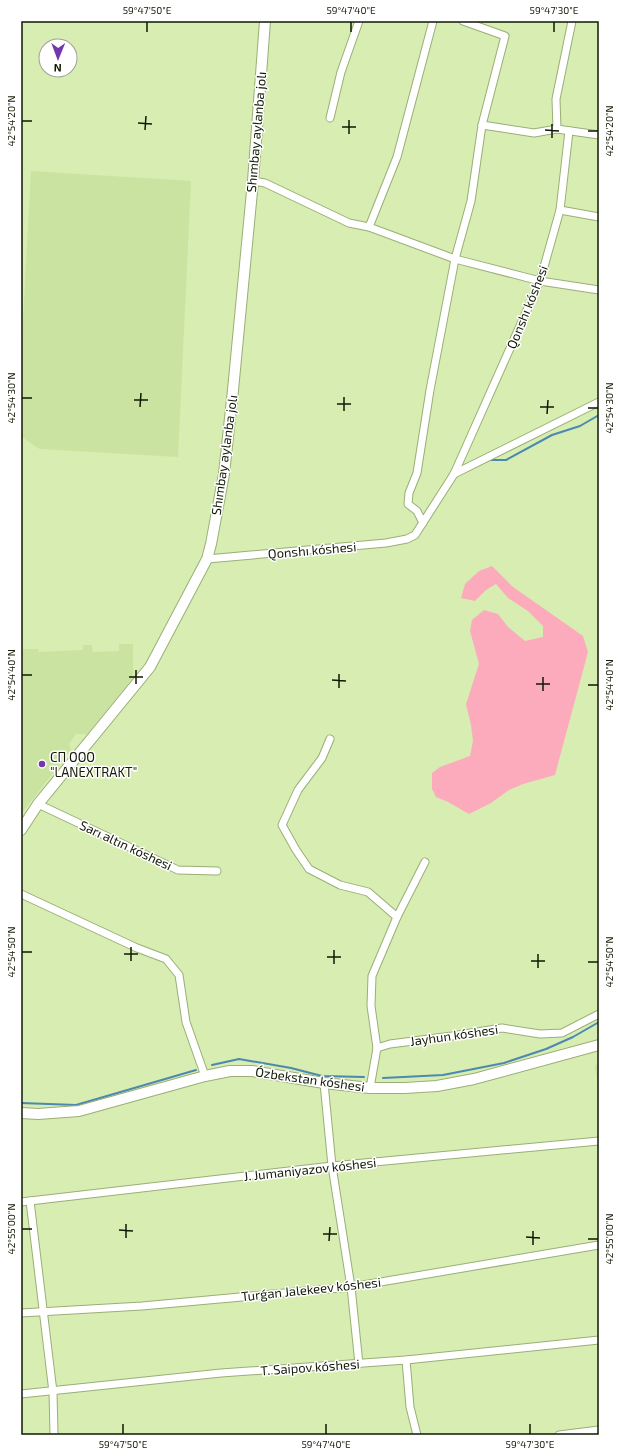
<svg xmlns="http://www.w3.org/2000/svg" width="620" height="1456" viewBox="0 0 620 1456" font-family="'Exo 2',sans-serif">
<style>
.built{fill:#cbe3a0}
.green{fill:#fcabbd}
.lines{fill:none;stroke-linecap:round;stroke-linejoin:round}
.stream{stroke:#4c88b0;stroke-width:2}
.street-casing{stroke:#9aaf76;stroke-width:9}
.secondary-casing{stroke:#9aaf76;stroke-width:12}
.street{stroke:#fff;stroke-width:7}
.secondary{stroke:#fff;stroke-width:10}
.ticks{fill:none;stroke:#111904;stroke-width:1.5}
.poi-dot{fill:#7436ac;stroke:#fff;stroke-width:1.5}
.labels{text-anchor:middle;stroke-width:3;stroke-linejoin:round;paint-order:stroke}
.street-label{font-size:13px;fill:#111904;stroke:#fff}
.poi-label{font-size:13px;fill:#111904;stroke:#fff;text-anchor:start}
.neatline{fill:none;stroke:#111904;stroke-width:1.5}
.ticks-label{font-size:10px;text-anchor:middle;fill:#111904}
</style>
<rect width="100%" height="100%" fill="#d7edb2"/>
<g class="built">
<polygon points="31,171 191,181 178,457 40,449 36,447 21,436 21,357"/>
<polygon points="119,644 133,644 133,678 87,734 76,734 69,744 71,750 21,814 21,649 38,649 39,652 83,650 83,645 92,645 93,652 119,651"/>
<polygon points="599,1064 599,1094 595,1065"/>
</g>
<polygon class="green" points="492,566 513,587 583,636 588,652 555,775 523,784 509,790 491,803 469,814 448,802 436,797 432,789 432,773 440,767 470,756 473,741 471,725 466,704 479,664 470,631 472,620 484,610 498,614 508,627 525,641 543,637 543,626 528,611 508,598 496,584 486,590 475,601 461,598 465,584 479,571"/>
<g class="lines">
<g class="stream">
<polyline points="488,460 506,460 552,435 580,426 599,415"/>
<polyline points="212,1065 239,1059 291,1068 322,1076 364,1077"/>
<polyline points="383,1078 443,1075 504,1063 546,1049 573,1037 599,1022"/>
<polyline points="21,1103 76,1105 196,1070"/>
</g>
<defs>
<g id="street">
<polyline points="330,118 341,72 359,21"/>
<polyline points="482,125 534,133 557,129 599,135"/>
<polyline points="557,129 556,99 572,21"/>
<polyline points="253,181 265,183 349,223 369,227 455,259 540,281 599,290"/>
<polyline points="560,210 599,217"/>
<polyline points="369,227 397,157 433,21"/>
<polyline points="454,474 599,402"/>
<polyline points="423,523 417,511 408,504 409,493 417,473 430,390 455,259 471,201 482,125 505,36 463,21"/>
<polyline points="207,559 386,543 407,539 415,535 454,474 540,281 560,210 569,131"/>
<polyline points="330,739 322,758 298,790 282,825 296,850 309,869 340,885 368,892 397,917"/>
<polyline points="38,804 178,870 217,871"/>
<polyline points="21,894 137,948 166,959 179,975 186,1022 205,1076"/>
<polyline points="377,1048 390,1044 452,1036 502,1028 540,1034 562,1033 599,1014"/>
<polyline points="324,1083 332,1166 351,1287 359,1364"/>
<polyline points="370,1088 377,1048 371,1006 372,976 397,917 425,862"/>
<polyline points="30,1201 53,1392 54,1435"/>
<polyline points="21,1202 332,1166 599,1141"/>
<polyline points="21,1313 142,1306 351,1287 599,1245"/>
<polyline points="406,1360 410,1407 417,1435"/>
<polyline points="21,1394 221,1373 406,1360 599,1340"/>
<polyline points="559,1435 599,1430"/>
</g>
<g id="secondary">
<polyline points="21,830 38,804 150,667 207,559 211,544 224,474 233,390 253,181 265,21"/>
<polyline points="21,1113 38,1114 79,1111 205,1076 230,1071 252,1071 324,1083 370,1088 405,1088 437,1086 474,1079 599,1045"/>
</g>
</defs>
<use href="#street" class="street-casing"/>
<use href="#secondary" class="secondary-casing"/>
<use href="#street" class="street"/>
<use href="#secondary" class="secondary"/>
</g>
<path class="ticks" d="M147,32V22M351,32V22M554,32V22M22,121H32M138,123L152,124M342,127H356M145,130L146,116M545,130L559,131M588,131H598M349,134V120M552,138V124M22,398H32M134,400H148M337,404H351M140,407L141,393M540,407H554M588,408H598M344,411V397M547,414L548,400M22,675H32M129,677H143M332,680L346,681M136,684V670M536,684H550M588,685H598M339,688V674M543,691V677M22,952H32M124,954H138M327,957H341M131,961V947M531,961H545M588,962H598M334,964V950M538,968V954M22,1229H32M119,1230L133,1231M323,1234H337M526,1237L540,1238M126,1238V1224M588,1239H598M329,1241L330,1227M533,1245V1231M123,1434V1424M326,1434V1424M530,1434V1424"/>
<circle class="poi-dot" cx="42" cy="764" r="4"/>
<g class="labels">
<g class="street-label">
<text transform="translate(256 132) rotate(-85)" y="5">Shımbay aylanba jolı</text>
<text transform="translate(527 307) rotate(-68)" y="5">Qonshı kóshesi</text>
<text transform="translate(224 455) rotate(-82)" y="5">Shımbay aylanba jolı</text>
<text transform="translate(312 550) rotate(-5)" y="5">Qonshı kóshesi</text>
<text transform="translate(126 845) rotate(25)" y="5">Sarı altın kóshesi</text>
<text transform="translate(454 1035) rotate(-8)" y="5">Jayhun kóshesi</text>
<text transform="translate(310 1079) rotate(8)" y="5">Ózbekstan kóshesi</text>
<text transform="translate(310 1169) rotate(-6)" y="5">J. Jumaniyazov kóshesi</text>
<text transform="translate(311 1289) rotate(-6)" y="5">Turǵan Jalekeev kóshesi</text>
<text transform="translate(310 1367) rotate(-4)" y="5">T. Saipov kóshesi</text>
</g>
<g class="poi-label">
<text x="50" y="762">СП ООО<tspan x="50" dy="15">"LANEXTRAKT"</tspan></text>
</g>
</g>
<rect width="620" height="1456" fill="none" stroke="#ffffff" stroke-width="44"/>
<g transform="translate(58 58) rotate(181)"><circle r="19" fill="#ffffff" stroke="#a0a39b"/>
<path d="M0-3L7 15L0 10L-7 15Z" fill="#7436ac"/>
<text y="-6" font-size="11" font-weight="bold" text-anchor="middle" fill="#111904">N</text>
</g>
<rect x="22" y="22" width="576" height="1412" class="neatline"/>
<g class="ticks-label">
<text x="147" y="14">59°47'50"E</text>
<text x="351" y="14">59°47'40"E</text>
<text x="554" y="14">59°47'30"E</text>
<text transform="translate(11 121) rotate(-90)" y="4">42°54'20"N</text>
<text transform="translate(609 131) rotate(-90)" y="4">42°54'20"N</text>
<text transform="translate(11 398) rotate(-90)" y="4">42°54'30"N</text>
<text transform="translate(609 408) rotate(-90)" y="4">42°54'30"N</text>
<text transform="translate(11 675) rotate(-90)" y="4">42°54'40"N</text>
<text transform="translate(609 685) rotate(-90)" y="4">42°54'40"N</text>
<text transform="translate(11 952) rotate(-90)" y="4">42°54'50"N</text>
<text transform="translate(609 962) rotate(-90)" y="4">42°54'50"N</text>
<text transform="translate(11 1229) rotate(-90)" y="4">42°55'00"N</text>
<text transform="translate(609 1239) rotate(-90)" y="4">42°55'00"N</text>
<text x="123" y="1448">59°47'50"E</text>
<text x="326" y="1448">59°47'40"E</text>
<text x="530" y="1448">59°47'30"E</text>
</g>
</svg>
